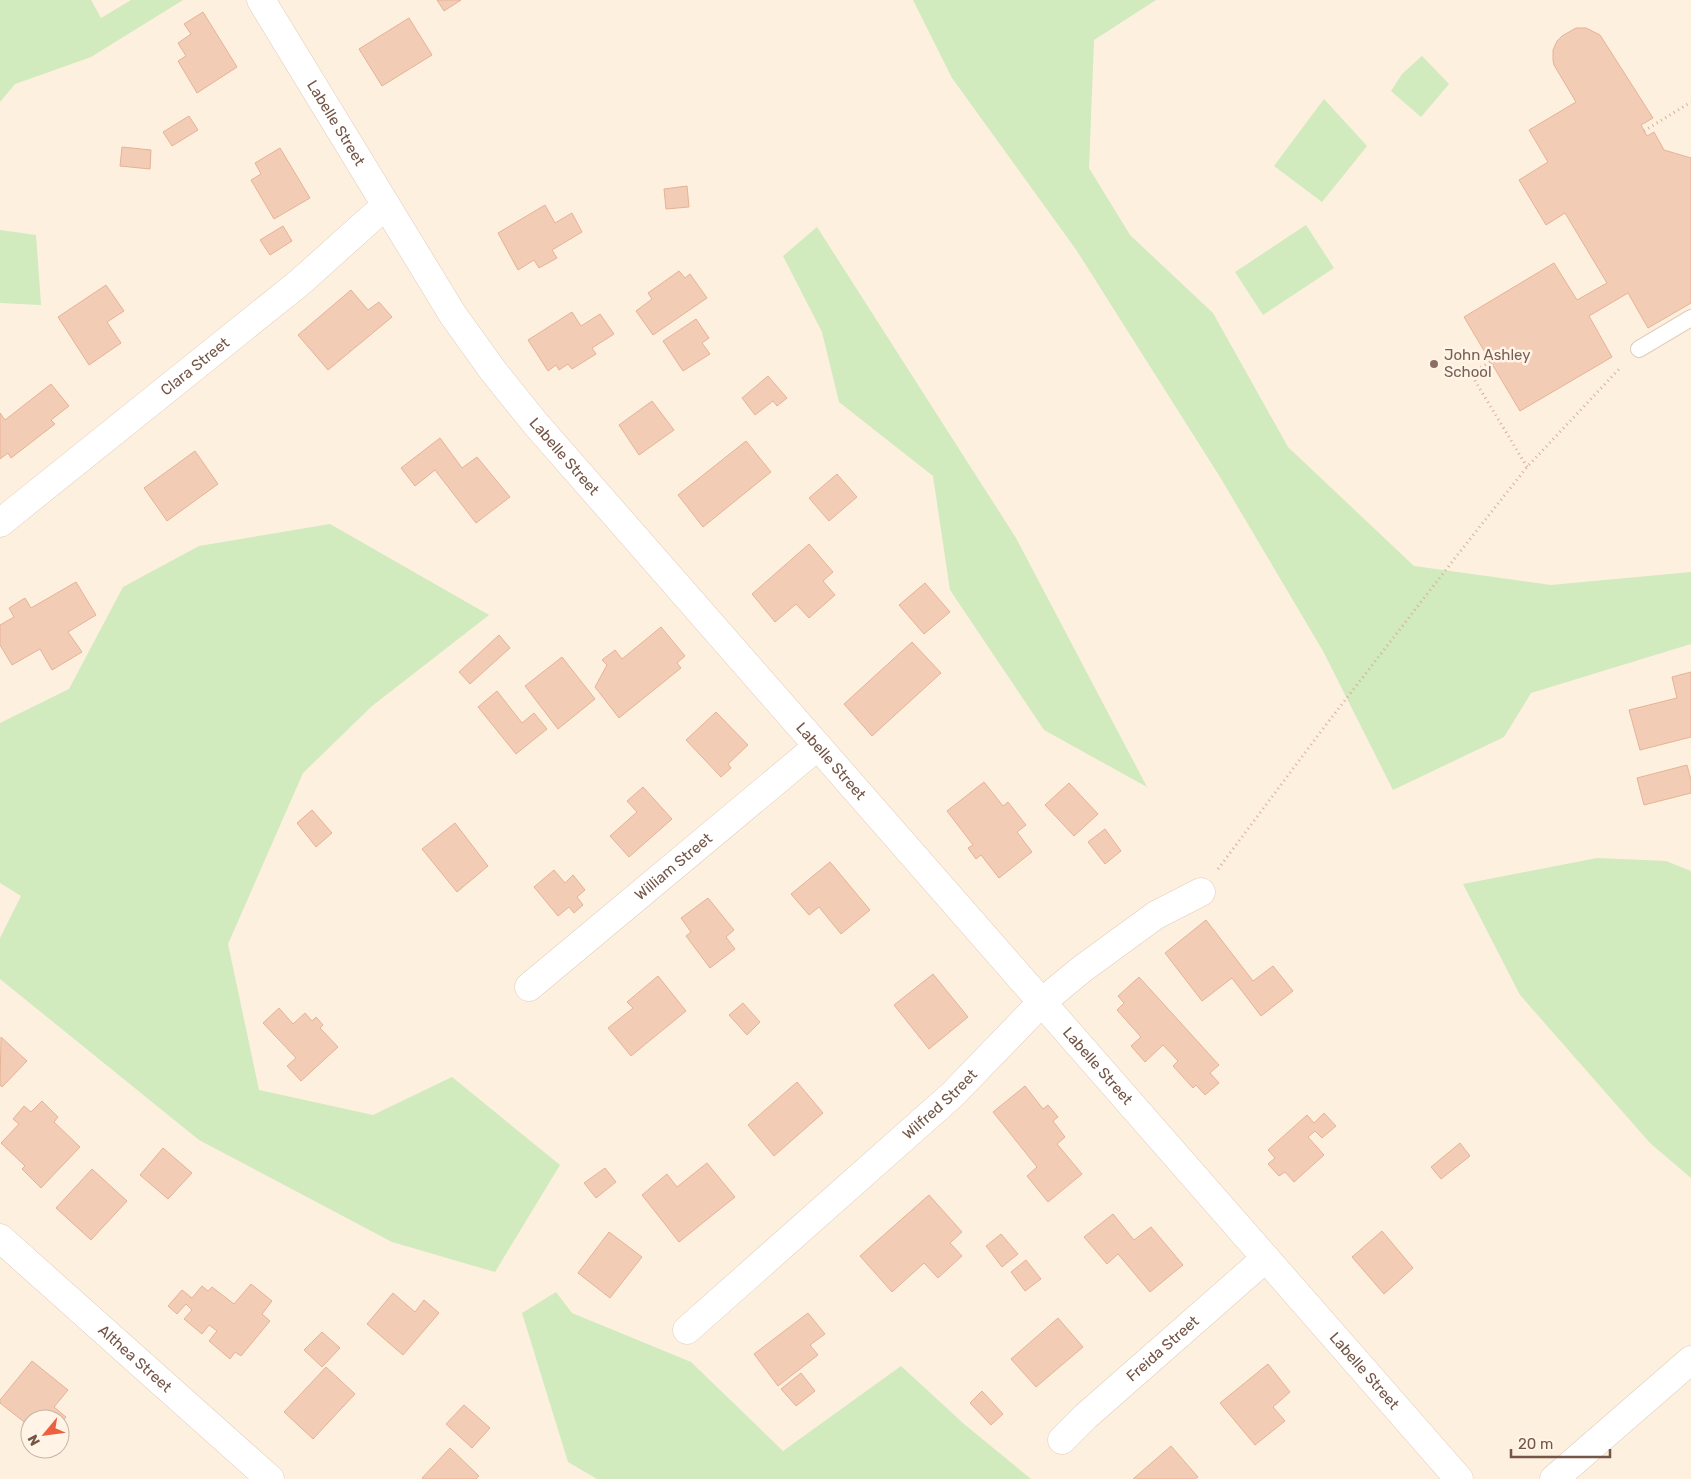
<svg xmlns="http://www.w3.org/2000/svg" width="1691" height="1479" viewBox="0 0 1691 1479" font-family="Rubik,sans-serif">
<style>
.green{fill:#d1eabe}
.building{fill:#f3ccb6;stroke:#e6b296}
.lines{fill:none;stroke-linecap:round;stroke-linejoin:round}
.lane-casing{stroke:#e1ccbb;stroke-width:18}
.street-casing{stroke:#e1ccbb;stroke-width:29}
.path{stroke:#d7af9a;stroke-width:3;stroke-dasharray:1 4;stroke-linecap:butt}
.lane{stroke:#fff;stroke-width:16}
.street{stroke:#fff;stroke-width:28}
.education-dot{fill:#8d6e63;stroke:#fff4e6;stroke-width:2}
.labels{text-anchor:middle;stroke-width:5;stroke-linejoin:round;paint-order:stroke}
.street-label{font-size:15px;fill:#745546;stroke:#fff4e6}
.education-label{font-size:15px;fill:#785e54;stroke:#fff4e6;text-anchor:start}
</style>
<rect width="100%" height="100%" fill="#fdf0df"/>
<g class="green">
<polygon points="0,0 91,0 101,18 131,0 183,0 91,57 15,84 0,102"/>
<polygon points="913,0 1156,0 1094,40 1089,168 1130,235 1213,313 1288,447 1414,566 1551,585 1691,572 1691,644 1531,693 1504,737 1393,790 1323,651 1220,477 1077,251 952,78"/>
<polygon points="1422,56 1449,84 1421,117 1391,91 1402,74"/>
<polygon points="1324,99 1367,146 1322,202 1274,166"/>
<polygon points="1306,225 1334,268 1263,315 1235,272"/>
<polygon points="817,227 1016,538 1147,787 1044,730 950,590 933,476 839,402 822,332 783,256"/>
<polygon points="0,230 36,235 41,305 0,303"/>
<polygon points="330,524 489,615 372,706 303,773 228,944 259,1090 373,1115 452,1077 560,1165 495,1272 392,1242 199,1140 0,979 0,938 21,896 0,883 0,723 69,689 123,587 199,546"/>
<polygon points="1597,858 1666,861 1691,871 1691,1178 1650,1143 1520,995 1463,884"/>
<polygon points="556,1292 572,1313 691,1362 783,1451 901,1366 964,1424 1031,1479 597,1479 568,1462 522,1313"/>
</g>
<g class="building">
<polygon points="437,0 461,0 444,11"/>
<polygon points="203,12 237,67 197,93 178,61 186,56 178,43 191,34 184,24"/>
<polygon points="409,18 432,55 382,86 359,49"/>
<polygon points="1576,28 1586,28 1600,35 1653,118 1641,125 1647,136 1654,132 1664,150 1691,158 1691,303 1648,328 1628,293 1589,316 1612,357 1520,411 1464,317 1554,263 1577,300 1607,283 1565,213 1546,225 1519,180 1548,162 1529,130 1576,102 1554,65 1553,60 1553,50 1557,41 1562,36"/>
<polygon points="189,116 198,130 172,146 163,132"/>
<polygon points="122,147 151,150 150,169 120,166"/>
<polygon points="280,148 310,198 274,219 251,180 261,174 255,163"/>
<polygon points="687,186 689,207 666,209 664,189"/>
<polygon points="545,205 555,223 572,213 582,232 552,250 557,258 539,268 534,260 518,270 498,233"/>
<polygon points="283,226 292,241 270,255 260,240"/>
<polygon points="679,271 685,278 690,274 707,298 653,335 636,311 652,299 648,293"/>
<polygon points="106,285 124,311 107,322 121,343 89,365 58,317"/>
<polygon points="351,290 368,310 379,302 392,317 328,370 298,335"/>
<polygon points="572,312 581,326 600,314 614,334 592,348 596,354 572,369 568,364 559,370 556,365 548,371 528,340"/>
<polygon points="696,319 709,338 702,343 710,354 683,371 663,341"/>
<polygon points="768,376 787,398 777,406 773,401 755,415 742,398"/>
<polygon points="51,384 69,406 51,420 55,424 11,458 8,453 0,459 0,413 5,420"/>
<polygon points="652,401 674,430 639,455 619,425"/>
<polygon points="440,438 462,468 477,457 510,497 476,523 435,470 415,486 401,468"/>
<polygon points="746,441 771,472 703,527 678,495"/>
<polygon points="195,451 218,484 167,521 144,488"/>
<polygon points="837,474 857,497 829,521 809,498"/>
<polygon points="809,544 833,572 823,581 835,595 809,618 796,604 775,622 752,594"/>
<polygon points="76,582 96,615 68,632 82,652 52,670 40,649 12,665 0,645 0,625 14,617 9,608 25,598 31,608"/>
<polygon points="925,583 950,612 924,634 899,605"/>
<polygon points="661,627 685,656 677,663 681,668 619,718 595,687 607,665 602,660 615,650 622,659"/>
<polygon points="499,635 510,648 470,684 459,672"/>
<polygon points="912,642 941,673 872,736 844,704"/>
<polygon points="562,657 595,699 558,729 525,686"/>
<polygon points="1691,672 1691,737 1640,750 1629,710 1677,698 1672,677"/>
<polygon points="497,691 522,723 534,713 547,729 516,754 478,707"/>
<polygon points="716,712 748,745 728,764 731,768 721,777 686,740"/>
<polygon points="1687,765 1691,780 1691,793 1644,805 1637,778"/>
<polygon points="984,782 1003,806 1008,802 1026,825 1017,832 1032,852 999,878 981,855 976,859 968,848 973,845 947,811"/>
<polygon points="1069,783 1098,814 1074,836 1045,805"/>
<polygon points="643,787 672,819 629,857 610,836 637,812 627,801"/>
<polygon points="312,810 332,833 316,847 297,823"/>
<polygon points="455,823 488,866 457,892 422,849"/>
<polygon points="1105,829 1121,851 1105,864 1088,842"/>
<polygon points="830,862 870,910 841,934 819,907 809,915 791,894"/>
<polygon points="554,870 565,883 573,875 585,890 577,897 583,905 574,913 569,907 558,916 534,887"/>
<polygon points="708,898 734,930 726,937 735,949 710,968 686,936 691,932 681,918"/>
<polygon points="1206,920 1253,981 1273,966 1293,991 1261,1016 1232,978 1202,1001 1165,953"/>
<polygon points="933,974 968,1017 929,1049 894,1005"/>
<polygon points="658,976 686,1011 631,1056 608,1028 633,1008 627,1002"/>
<polygon points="1139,977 1219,1065 1210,1073 1219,1083 1205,1095 1196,1085 1193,1088 1173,1066 1178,1061 1163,1045 1145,1062 1131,1046 1141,1037 1117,1010 1124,1003 1118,996"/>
<polygon points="743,1003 760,1022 747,1035 729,1015"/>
<polygon points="279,1008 293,1024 305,1013 312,1021 316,1017 323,1025 320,1028 338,1047 301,1081 287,1066 296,1058 263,1023"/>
<polygon points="1,1037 27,1061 2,1087 0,1085"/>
<polygon points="797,1082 823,1113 774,1156 748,1125"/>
<polygon points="1025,1086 1043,1109 1048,1105 1058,1117 1053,1121 1065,1137 1057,1144 1082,1174 1048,1202 1027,1176 1037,1167 993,1112"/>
<polygon points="42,1101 58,1117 54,1122 80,1147 41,1188 22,1169 25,1166 1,1143 19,1124 13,1119 24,1106 31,1112"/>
<polygon points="1324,1113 1336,1126 1322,1138 1315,1131 1308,1137 1324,1155 1294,1182 1285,1172 1279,1176 1268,1164 1275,1158 1268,1150 1307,1115 1314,1123"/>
<polygon points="1460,1143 1470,1156 1441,1179 1431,1167"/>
<polygon points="163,1148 192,1173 168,1199 140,1175"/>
<polygon points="707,1163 735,1197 679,1242 642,1195 667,1174 677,1187"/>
<polygon points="605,1168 616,1182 596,1198 584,1183"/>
<polygon points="92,1169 127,1201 91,1240 56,1208"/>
<polygon points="929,1195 962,1232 950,1243 962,1256 938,1278 924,1263 892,1292 860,1256"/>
<polygon points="1113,1214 1134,1240 1151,1227 1183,1265 1150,1292 1118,1254 1107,1264 1084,1237"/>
<polygon points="1382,1231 1413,1268 1384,1294 1352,1257"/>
<polygon points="609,1232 642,1257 610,1298 578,1273"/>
<polygon points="1001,1234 1018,1254 1002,1267 986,1246"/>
<polygon points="1026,1260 1041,1279 1025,1291 1011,1272"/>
<polygon points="251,1284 272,1301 262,1314 270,1321 241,1356 235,1352 230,1359 209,1341 217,1331 209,1325 202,1334 184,1319 192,1310 186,1304 177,1314 168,1306 182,1290 192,1298 202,1286 208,1291 212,1287 234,1304"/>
<polygon points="393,1293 415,1312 424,1300 439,1313 403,1355 367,1324"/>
<polygon points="808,1313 825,1334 810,1345 818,1355 778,1386 754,1354"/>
<polygon points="1058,1318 1083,1347 1036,1387 1011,1359"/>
<polygon points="322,1332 340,1348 322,1367 304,1350"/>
<polygon points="32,1361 68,1390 54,1407 66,1417 60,1425 60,1419 30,1419 30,1440 22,1433 28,1425 0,1403 0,1400"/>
<polygon points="1268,1364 1290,1392 1273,1407 1285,1421 1255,1445 1220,1403"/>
<polygon points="326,1367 355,1394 313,1439 284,1412"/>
<polygon points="801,1373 815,1391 796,1406 781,1389"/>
<polygon points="982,1391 1003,1414 991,1425 970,1403"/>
<polygon points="464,1405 490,1428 472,1448 446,1424"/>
<polygon points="1171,1446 1198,1477 1195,1479 1133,1479"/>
<polygon points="450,1448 479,1476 476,1479 423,1479 422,1478"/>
</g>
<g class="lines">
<defs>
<polyline id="lane" points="1639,349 1691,318"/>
<g id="street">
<path id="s1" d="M261,0L453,315L494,372L535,423L1459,1479"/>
<path id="s2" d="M0,523L299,283L386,205"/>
<path id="s3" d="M529,987L818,746"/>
<path id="s4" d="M0,1238L270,1479"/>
<path id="s5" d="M687,1330L952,1095L1042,1002L1082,969L1156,915L1201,892"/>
<path id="s6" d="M1062,1440L1086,1416L1266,1258"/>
<polyline points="1554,1479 1691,1360"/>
</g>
</defs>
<use href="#lane" class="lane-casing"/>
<use href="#street" class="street-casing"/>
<g class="path">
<polyline points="1644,131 1691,102"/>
<polyline points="1490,362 1471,374 1527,467"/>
<polyline points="1218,869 1322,730 1455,558 1527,467 1621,367"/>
</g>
<use href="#lane" class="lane"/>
<use href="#street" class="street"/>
</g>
<circle class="education-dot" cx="1434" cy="364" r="5"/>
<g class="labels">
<g class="street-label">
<text dy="5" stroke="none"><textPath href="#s1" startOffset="144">Labelle Street</textPath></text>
<text dy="5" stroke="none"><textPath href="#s2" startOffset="250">Clara Street</textPath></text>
<text dy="5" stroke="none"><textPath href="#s1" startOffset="549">Labelle Street</textPath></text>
<text dy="5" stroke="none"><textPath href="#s1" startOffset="954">Labelle Street</textPath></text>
<text dy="5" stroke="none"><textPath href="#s3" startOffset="188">William Street</textPath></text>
<text dy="5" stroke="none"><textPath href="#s1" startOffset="1359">Labelle Street</textPath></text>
<text dy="5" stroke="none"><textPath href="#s5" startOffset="339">Wilfred Street</textPath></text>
<text dy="5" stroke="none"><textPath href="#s6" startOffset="136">Freida Street</textPath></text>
<text dy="5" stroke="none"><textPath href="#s4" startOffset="181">Althea Street</textPath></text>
<text dy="5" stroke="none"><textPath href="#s1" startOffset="1764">Labelle Street</textPath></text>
</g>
<g class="education-label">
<text x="1444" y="360">John Ashley<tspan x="1444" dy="17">School</tspan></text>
</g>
</g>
<g transform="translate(45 1434) rotate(241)"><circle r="24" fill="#fff4e6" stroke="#c7b4a6"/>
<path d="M0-4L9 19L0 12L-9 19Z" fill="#ec603f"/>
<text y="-8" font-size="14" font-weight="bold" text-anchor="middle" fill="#745546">N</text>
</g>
<path d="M1511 1449v8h99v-8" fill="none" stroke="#745546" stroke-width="2.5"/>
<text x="1518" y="1449" font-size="15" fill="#745546" stroke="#fff4e6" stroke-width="4" paint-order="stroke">20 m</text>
</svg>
